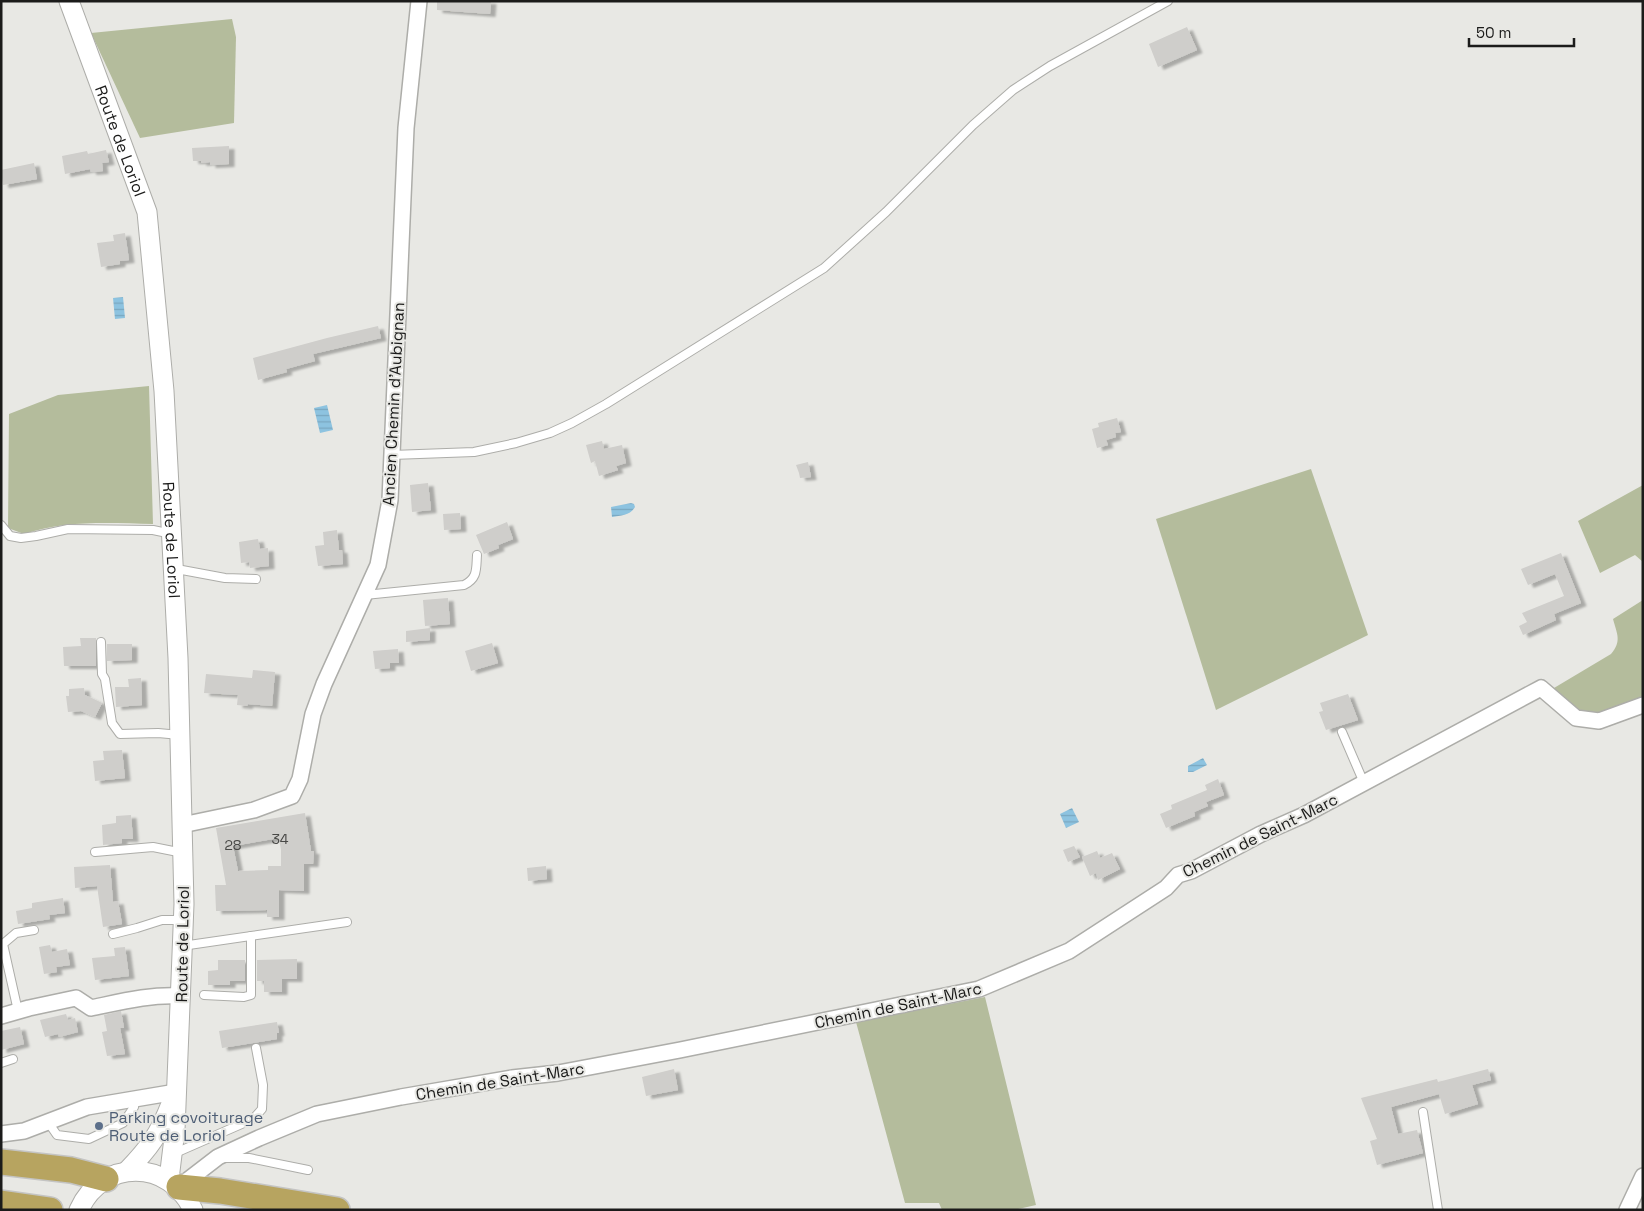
<svg xmlns="http://www.w3.org/2000/svg" width="1644" height="1211" viewBox="0 0 1644 1211" font-family="'Space Grotesk',sans-serif">
<style>
.grass{fill:#b4bc9c}
.water{fill:url(#water-rules)}
.building{fill:#cfcecb;fill-rule:evenodd;filter:url(#shadow)}
.lines{fill:none;stroke-linecap:round;stroke-linejoin:round}
.service-casing{stroke:#adada9;stroke-width:10}
.minor-casing{stroke:#adada9;stroke-width:18}
.tertiary-casing{stroke:#adada9;stroke-width:21}
.trunk-casing{stroke:#c4c4c3;stroke-width:28}
.service{stroke:#fff;stroke-width:8}
.minor{stroke:#fff;stroke-width:15}
.tertiary{stroke:#fff;stroke-width:19}
.trunk{stroke:#b7a460;stroke-width:25}
.service-dot{fill:#5c6f8a;stroke:#e8e8e4;stroke-width:2}
.labels{text-anchor:middle;stroke-width:4;stroke-linejoin:round;paint-order:stroke}
.number-label{font-size:14px;fill:#484846}
.street-label{font-size:16px;fill:#1b1b1a;stroke:#e8e8e4}
.service-label{font-size:16px;fill:#4e5e75;stroke:#e8e8e4;text-anchor:start}
</style>
<defs>
<pattern id="water-rules" width="6" height="5" patternUnits="userSpaceOnUse" patternTransform="scale(1.25)"><rect width="6" height="5" fill="#8dc3e0"/><path d="M0 2.5h6" fill="none" stroke="#79a7c0"/></pattern>
<filter id="shadow"><feDropShadow dx="5.5" dy="3" stdDeviation="1" flood-color="#0004"/></filter>
</defs>
<rect width="100%" height="100%" fill="#e8e8e4"/>
<g class="grass">
<polygon points="232,19 236,37 234,123 140,138 91,33"/>
<path d="M149,386L153,524C109,523 66,520 24,534L8,528L9,414L58,395Z"/>
<polygon points="1311,469 1368,635 1216,710 1156,519"/>
<polygon points="1643,485 1643,562 1635,555 1600,573 1578,521"/>
<path d="M1643,600V699L1616,709L1579,717L1570,711L1554,688L1611,654C1622,641 1617,634 1613,619Z"/>
<polygon points="985,997 1036,1205 1014,1210 942,1210 939,1203 905,1203 856,1022"/>
</g>
<g class="water">
<polygon points="123,297 125,318 115,319 113,298"/>
<polygon points="327,405 333,430 320,433 314,408"/>
<path d="M631,503L634,504L635,507C630,516 621,515 612,517L611,507Z"/>
<polygon points="1203,758 1207,765 1193,772 1188,772 1188,766"/>
<polygon points="1072,808 1079,822 1066,828 1060,814"/>
</g>
<g class="building">
<polygon points="437,1 491,1 490,14 437,10"/>
<polygon points="1187,27 1197,50 1158,67 1149,44"/>
<polygon points="229,146 229,164 210,165 210,162 201,163 201,161 193,161 192,148"/>
<polygon points="106,150 109,162 102,163 103,171 91,172 90,169 65,174 62,156 87,151 88,154"/>
<polygon points="34,163 37,179 3,185 1,170"/>
<polygon points="125,233 129,260 120,261 120,264 101,267 97,243 114,241 113,235"/>
<polygon points="378,326 381,338 313,354 315,361 286,369 287,372 258,380 253,358 327,338"/>
<polygon points="1117,418 1121,432 1115,433 1116,437 1106,440 1108,445 1097,448 1092,429 1099,427 1098,423"/>
<polygon points="602,441 604,449 622,445 626,463 616,466 618,470 599,476 595,461 591,463 586,445"/>
<polygon points="808,462 811,477 800,478 799,473 796,465"/>
<polygon points="428,483 431,510 412,512 410,485"/>
<polygon points="460,513 461,529 444,530 443,514"/>
<polygon points="507,522 513,539 498,545 499,548 484,554 476,535"/>
<polygon points="337,530 339,550 342,550 343,564 318,566 315,546 324,545 323,532"/>
<polygon points="258,539 260,549 268,548 269,566 250,568 249,562 241,563 239,542"/>
<polygon points="1561,553 1581,603 1554,614 1556,620 1523,635 1519,626 1527,622 1522,613 1564,596 1555,574 1528,585 1521,569"/>
<polygon points="448,598 450,624 425,626 423,600"/>
<polygon points="430,628 430,640 406,642 406,631"/>
<polygon points="80,638 96,638 96,666 64,666 63,647 81,646"/>
<polygon points="492,643 498,663 471,671 465,651"/>
<polygon points="107,644 132,644 132,660 107,661"/>
<polygon points="398,649 399,663 390,663 390,668 375,669 373,651"/>
<polygon points="253,670 275,672 272,706 248,704 247,706 237,705 238,695 204,693 206,674 252,678"/>
<polygon points="141,678 142,705 116,707 115,687 129,687 128,679"/>
<polygon points="84,688 85,695 102,703 95,717 81,711 68,712 66,696 69,696 69,689"/>
<polygon points="1348,694 1358,720 1326,730 1319,712 1323,711 1320,703"/>
<polygon points="122,750 125,778 95,781 93,761 104,760 103,751"/>
<polygon points="1218,779 1224,795 1206,802 1208,806 1194,812 1195,816 1166,828 1160,814 1172,809 1171,805 1207,790 1205,785"/>
<path d="M305,813L311,851H314L313,864H304V891L279,890V917H267V910L216,911L215,885H226L216,828ZM279,838L281,850V866H268V870L238,871L233,846Z"/>
<polygon points="131,815 133,839 122,839 122,843 103,845 102,825 116,823 116,816"/>
<polygon points="1074,846 1080,857 1068,862 1063,850"/>
<polygon points="1097,851 1100,858 1112,853 1120,869 1098,880 1096,873 1090,876 1082,857"/>
<polygon points="110,865 113,902 118,901 122,924 103,927 97,886 75,888 74,867"/>
<polygon points="546,866 547,879 528,881 527,868"/>
<polygon points="63,898 65,913 49,915 50,919 18,924 16,911 32,908 32,903"/>
<polygon points="50,945 52,952 67,949 70,965 56,967 57,972 44,974 39,947"/>
<polygon points="125,947 129,976 95,980 92,958 115,956 114,948"/>
<polygon points="297,959 297,979 282,979 282,992 264,992 264,981 257,981 257,960"/>
<polygon points="218,960 245,960 245,981 230,981 230,985 208,985 208,971 218,970"/>
<polygon points="121,1011 124,1028 120,1028 125,1054 107,1056 102,1032 107,1031 104,1015"/>
<polygon points="66,1014 68,1020 75,1018 78,1032 59,1037 58,1034 45,1037 40,1020"/>
<polygon points="277,1022 279,1033 277,1033 277,1039 222,1048 219,1031"/>
<polygon points="20,1027 24,1044 1,1050 1,1031"/>
<polygon points="674,1069 678,1090 646,1096 642,1077"/>
<polygon points="1488,1069 1491,1080 1472,1085 1478,1104 1445,1114 1439,1094 1391,1107 1398,1134 1417,1130 1423,1153 1377,1165 1370,1141 1377,1139 1361,1098 1437,1079 1438,1082"/>
</g>
<g class="lines">
<defs>
<g id="service">
<polyline points="392,455 474,452 516,443 550,433 572,423 606,404 824,268 886,212 973,125 1013,90 1050,66 1168,1"/>
<polyline points="1,525 10,536 21,538 36,536 68,529 153,530 172,534"/>
<polyline points="174,571 182,570 225,578 256,579"/>
<path d="M365,595L464,585C478,578 476,569 477,555"/>
<polyline points="101,642 102,674 105,679 112,723 120,734 158,733 180,735"/>
<polyline points="1342,732 1364,783"/>
<polyline points="95,852 153,847 183,853"/>
<polyline points="113,934 137,928 162,920 184,920"/>
<polyline points="182,946 347,922"/>
<polyline points="204,995 244,997 251,995 251,936"/>
<polyline points="18,1011 3,944 16,933 34,930"/>
<polyline points="1,1063 13,1059"/>
<polyline points="1423,1112 1438,1210"/>
<polyline points="48,1122 57,1135 89,1139 123,1123 134,1107 135,1098"/>
<polyline points="173,1154 253,1119 262,1109 263,1085 256,1048"/>
<polyline points="225,1158 249,1158 308,1170"/>
</g>
<g id="minor">
<polyline points="182,825 254,810 292,796 300,779 313,714 324,684 378,565 390,500 406,128 419,1"/>
<path d="M1,1016L29,1008L76,998L91,1008C120,1002 151,994 181,996"/>
<polyline points="1,1134 24,1131 87,1107 176,1092"/>
<polyline points="179,1187 218,1157 259,1138 317,1114 401,1097 512,1078 558,1073 680,1050 979,989 1069,951 1166,888 1178,875 1191,871 1261,834 1304,815 1541,688 1576,718 1599,721 1643,705"/>
<polyline points="1627,1210 1643,1176"/>
</g>
<g id="tertiary">
<path id="s1" d="M69,1L147,212L164,391L178,658L184,904L175,1130L169,1179"/>
<path d="M127,1171C149,1148 159,1135 171,1104"/>
<path d="M79,1210C102,1158 170,1159 193,1210"/>
</g>
<g id="trunk">
<polyline points="1,1162 71,1170 106,1179"/>
<polyline points="179,1187 220,1191 337,1210"/>
<polyline points="1,1203 50,1210"/>
</g>
</defs>
<use href="#service" class="service-casing"/>
<use href="#minor" class="minor-casing"/>
<use href="#tertiary" class="tertiary-casing"/>
<use href="#trunk" class="trunk-casing"/>
<use href="#service" class="service"/>
<use href="#minor" class="minor"/>
<use href="#tertiary" class="tertiary"/>
<use href="#trunk" class="trunk"/>
</g>
<circle class="service-dot" cx="99" cy="1126" r="5"/>
<g class="labels">
<g class="number-label">
<text x="280" y="844">34</text>
<text x="233" y="850">28</text>
</g>
<g class="street-label">
<text dy="6" stroke="none"><textPath href="#s1" startOffset="149">Route de Loriol</textPath></text>
<text transform="translate(393 404) rotate(-87)" y="6">Ancien Chemin d'Aubignan</text>
<text dy="6" stroke="none"><textPath href="#s1" startOffset="554">Route de Loriol</textPath></text>
<text transform="translate(1260 835) rotate(-26)" y="6">Chemin de Saint-Marc</text>
<text transform="translate(182 944) rotate(-89)" y="6">Route de Loriol</text>
<text transform="translate(898 1005) rotate(-12)" y="6">Chemin de Saint-Marc</text>
<text transform="translate(500 1081) rotate(-9)" y="6">Chemin de Saint-Marc</text>
</g>
<g class="service-label">
<text x="109" y="1123">Parking covoiturage<tspan x="109" dy="18">Route de Loriol</tspan></text>
</g>
</g>
<rect width="1644" height="1211" fill="none" stroke="#1b1b1a" stroke-width="5"/>
<path d="M1469 38v8h105v-8" fill="none" stroke="#1b1b1a" stroke-width="2.5"/>
<text x="1476" y="38" font-size="15" fill="#1b1b1a" stroke="#e8e8e4" stroke-width="4" paint-order="stroke">50 m</text>
</svg>
